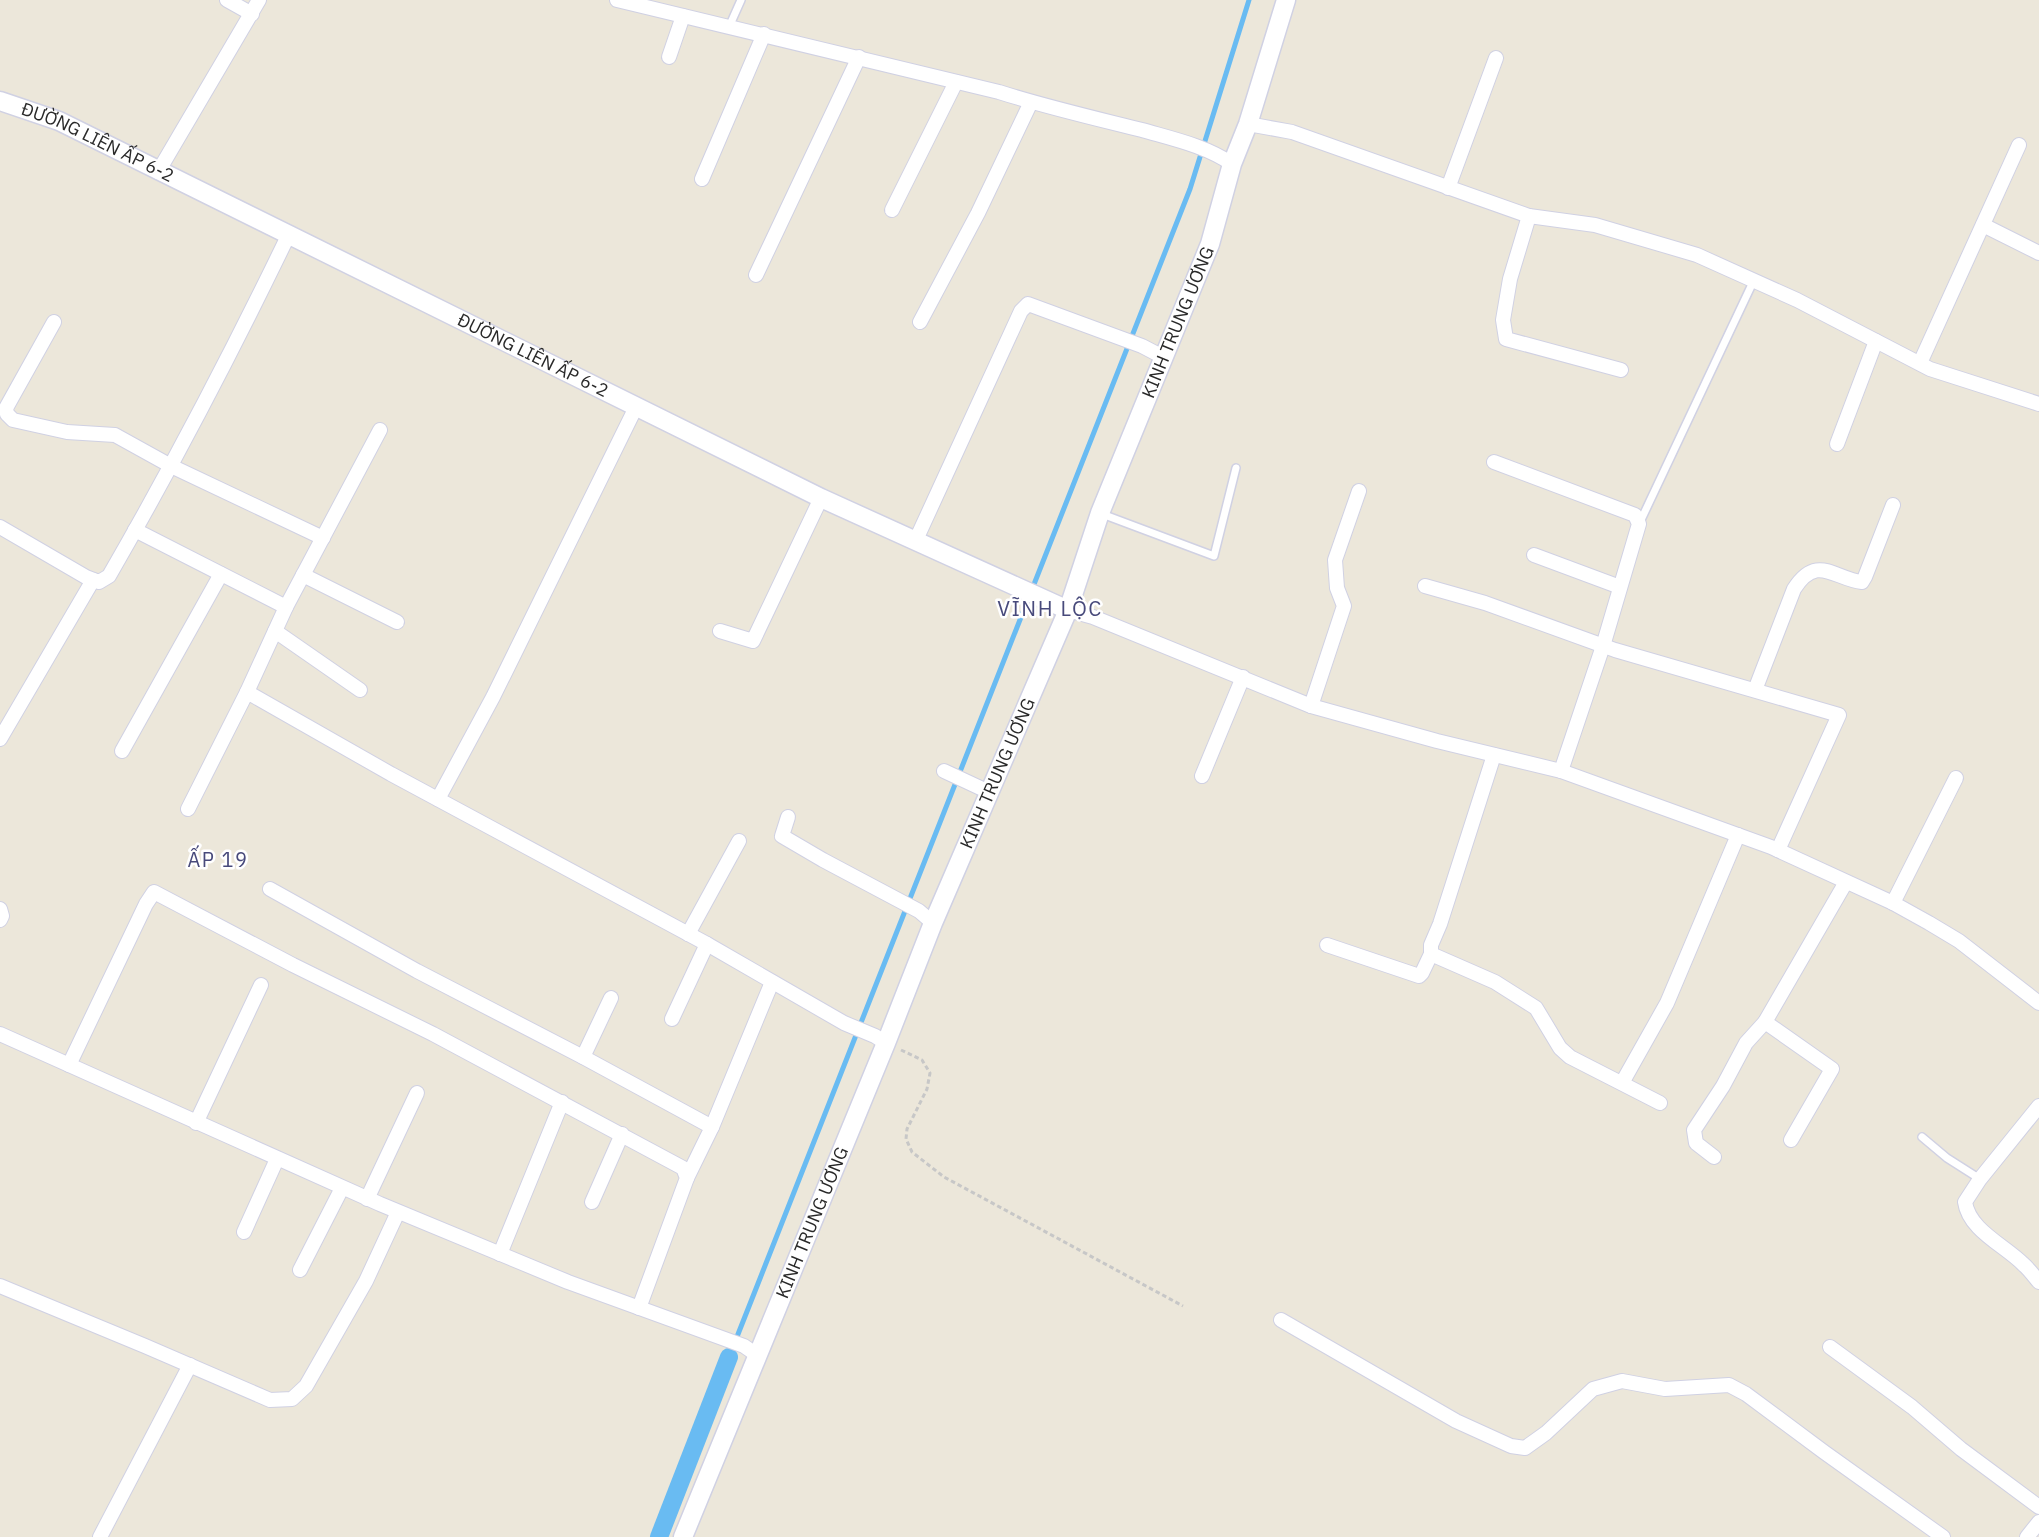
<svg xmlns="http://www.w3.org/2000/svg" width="2039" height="1537" viewBox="0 0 2039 1537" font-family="'IBM Plex Sans',sans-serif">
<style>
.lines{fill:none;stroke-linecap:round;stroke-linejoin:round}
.stream{stroke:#69bbf2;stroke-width:5}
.canal{stroke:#69bbf2;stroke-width:18}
.service-casing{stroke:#d0d1e3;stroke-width:10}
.minor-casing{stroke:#d0d1e3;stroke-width:16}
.tertiary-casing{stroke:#d0d1e3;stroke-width:21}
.path{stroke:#c7c7c7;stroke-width:3;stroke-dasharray:4.5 3;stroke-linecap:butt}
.service{stroke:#fff;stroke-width:7}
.minor{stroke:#fff;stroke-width:14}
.tertiary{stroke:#fff;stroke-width:18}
.labels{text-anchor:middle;stroke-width:5;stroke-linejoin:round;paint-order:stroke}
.street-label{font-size:18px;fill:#292929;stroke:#fff}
.neighbourhood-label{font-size:20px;letter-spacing:1.5px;fill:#484a7b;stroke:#fff}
.quarter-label{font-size:21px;letter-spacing:1.5px;fill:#484a7b;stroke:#fff}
</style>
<rect width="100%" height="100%" fill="#ece7da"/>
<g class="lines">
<polyline class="stream" points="729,1357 1190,189 1249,0"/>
<polyline class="canal" points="659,1537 729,1357"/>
<defs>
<g id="service">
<polyline points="729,27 741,0"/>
<polyline points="1102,514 1214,556 1236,468"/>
<polyline points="1640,522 1754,280"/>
<polyline points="1922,1137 1947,1158 1980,1179"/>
</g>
<g id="minor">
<polyline points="227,0 252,14"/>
<path d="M617,0L999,92C1046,107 1094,118 1142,130C1173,139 1206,146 1232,164"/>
<polyline points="669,57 683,16"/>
<polyline points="1248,124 1292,132 1529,216 1595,225 1697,255 1797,300 1930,369 2039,404"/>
<polyline points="158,172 259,0"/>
<polyline points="702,179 764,34"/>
<polyline points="1448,188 1496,58"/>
<polyline points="892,210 956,82"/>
<polyline points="1529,216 1510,279 1503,320 1506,339 1621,370"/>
<polyline points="1983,225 2039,253"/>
<polyline points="756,275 859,57"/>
<polyline points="54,322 6,408 7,414 13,420 67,432 115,435 171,466 323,538"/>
<polyline points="920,322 978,213 1031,102"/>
<polyline points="1920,363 2019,145"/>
<polyline points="1837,444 1876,341"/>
<polyline points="1494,462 1635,515 1639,524 1603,646 1561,771"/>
<path d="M0,527L86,577L99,582L109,576C173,465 232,352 288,236"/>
<polyline points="135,530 286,607"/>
<polyline points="915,542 1021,311 1028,304 1142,346 1165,358"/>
<polyline points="1534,555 1620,587"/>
<polyline points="303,575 397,622"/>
<polyline points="1425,586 1485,603 1615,650 1839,715 1778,850"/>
<polyline points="1068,610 1093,617 1311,706 1437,741 1561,771 1771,847 1893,903 1929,923 1959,941 2039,1003"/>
<polyline points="275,631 360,690"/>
<polyline points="720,631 753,641 821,498"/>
<path d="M1755,690L1794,589C1817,553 1834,579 1862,582L1865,577L1893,505"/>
<polyline points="247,692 286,607 380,430"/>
<polyline points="1311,706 1344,606 1337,588 1335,560 1359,491"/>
<polyline points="0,739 93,580"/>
<polyline points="122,751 221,574"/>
<polyline points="1494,755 1440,924 1431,945 1431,954 1495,982 1536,1008 1560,1048 1570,1057 1660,1103"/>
<polyline points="944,771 989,792"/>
<polyline points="1202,776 1243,677"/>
<polyline points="438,799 493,697 636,407"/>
<polyline points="188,809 247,692 391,774 707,944 844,1023 875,1036 886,1043"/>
<polyline points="788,817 782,836 823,860 919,911 933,923"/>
<polyline points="270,889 417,971 583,1057 712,1127 687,1178"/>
<polyline points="1893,903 1956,778"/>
<polyline points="0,909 2,916 0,920"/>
<polyline points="688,934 739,841"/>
<polyline points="1327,945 1419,976 1422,973 1431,954"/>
<polyline points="672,1019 707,944"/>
<polyline points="0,1034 380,1204 568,1282 744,1346 757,1355"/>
<polyline points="583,1057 611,998"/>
<polyline points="69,1065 146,904 154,892 293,965 433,1034 683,1168 687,1178 639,1308"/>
<polyline points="1622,1083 1667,1003 1738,835"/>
<path d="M2039,1106L1980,1179L1965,1202C1969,1230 2004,1245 2023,1264C2029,1269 2034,1276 2039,1282"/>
<polyline points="196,1123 261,985"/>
<polyline points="712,1127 772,982"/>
<polyline points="1791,1140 1832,1069 1765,1022 1846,882"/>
<polyline points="1714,1157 1696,1143 1694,1130 1723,1086 1746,1043 1765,1022"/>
<polyline points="367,1199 417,1093"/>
<polyline points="592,1202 622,1134"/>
<polyline points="244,1232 277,1159"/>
<polyline points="500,1254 562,1102"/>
<polyline points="300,1270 342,1188"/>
<polyline points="0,1286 145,1346 270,1400 292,1399 306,1386 366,1281 398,1212"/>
<polyline points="1281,1320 1456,1421 1511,1446 1525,1448 1546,1433 1593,1389 1622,1381 1665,1389 1729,1385 1746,1394 1824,1452 1943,1537"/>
<polyline points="1830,1347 1912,1407 1961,1449 2039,1507"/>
<polyline points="100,1537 190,1365"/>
<polyline points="2027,1537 2039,1522"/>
</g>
<g id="tertiary">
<path id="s1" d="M0,101L59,121L821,498L1068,610"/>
<path id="s2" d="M683,1537L886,1043L933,923L1068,610L1100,513L1210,244L1232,164L1248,124L1286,0"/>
</g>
</defs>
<use href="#service" class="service-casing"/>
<use href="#minor" class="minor-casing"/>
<use href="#tertiary" class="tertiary-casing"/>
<polyline class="path" points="901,1050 922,1060 930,1073 927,1089 907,1129 906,1139 912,1152 944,1177 1183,1306"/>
<use href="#service" class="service"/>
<use href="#minor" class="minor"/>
<use href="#tertiary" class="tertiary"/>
</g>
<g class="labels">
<g class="street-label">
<text dy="6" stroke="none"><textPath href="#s1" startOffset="106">ĐƯỜNG LIÊN ẤP 6-2</textPath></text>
<text dy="6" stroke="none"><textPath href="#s2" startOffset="1312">KINH TRUNG ƯƠNG</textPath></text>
<text dy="6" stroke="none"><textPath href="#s1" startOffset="591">ĐƯỜNG LIÊN ẤP 6-2</textPath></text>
<text dy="6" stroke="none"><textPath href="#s2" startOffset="826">KINH TRUNG ƯƠNG</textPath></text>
<text dy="6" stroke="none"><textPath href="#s2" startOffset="340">KINH TRUNG ƯƠNG</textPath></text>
</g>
<g class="neighbourhood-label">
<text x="218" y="867">ẤP 19</text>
</g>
<g class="quarter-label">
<text x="1050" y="616">VĨNH LỘC</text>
</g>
</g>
</svg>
